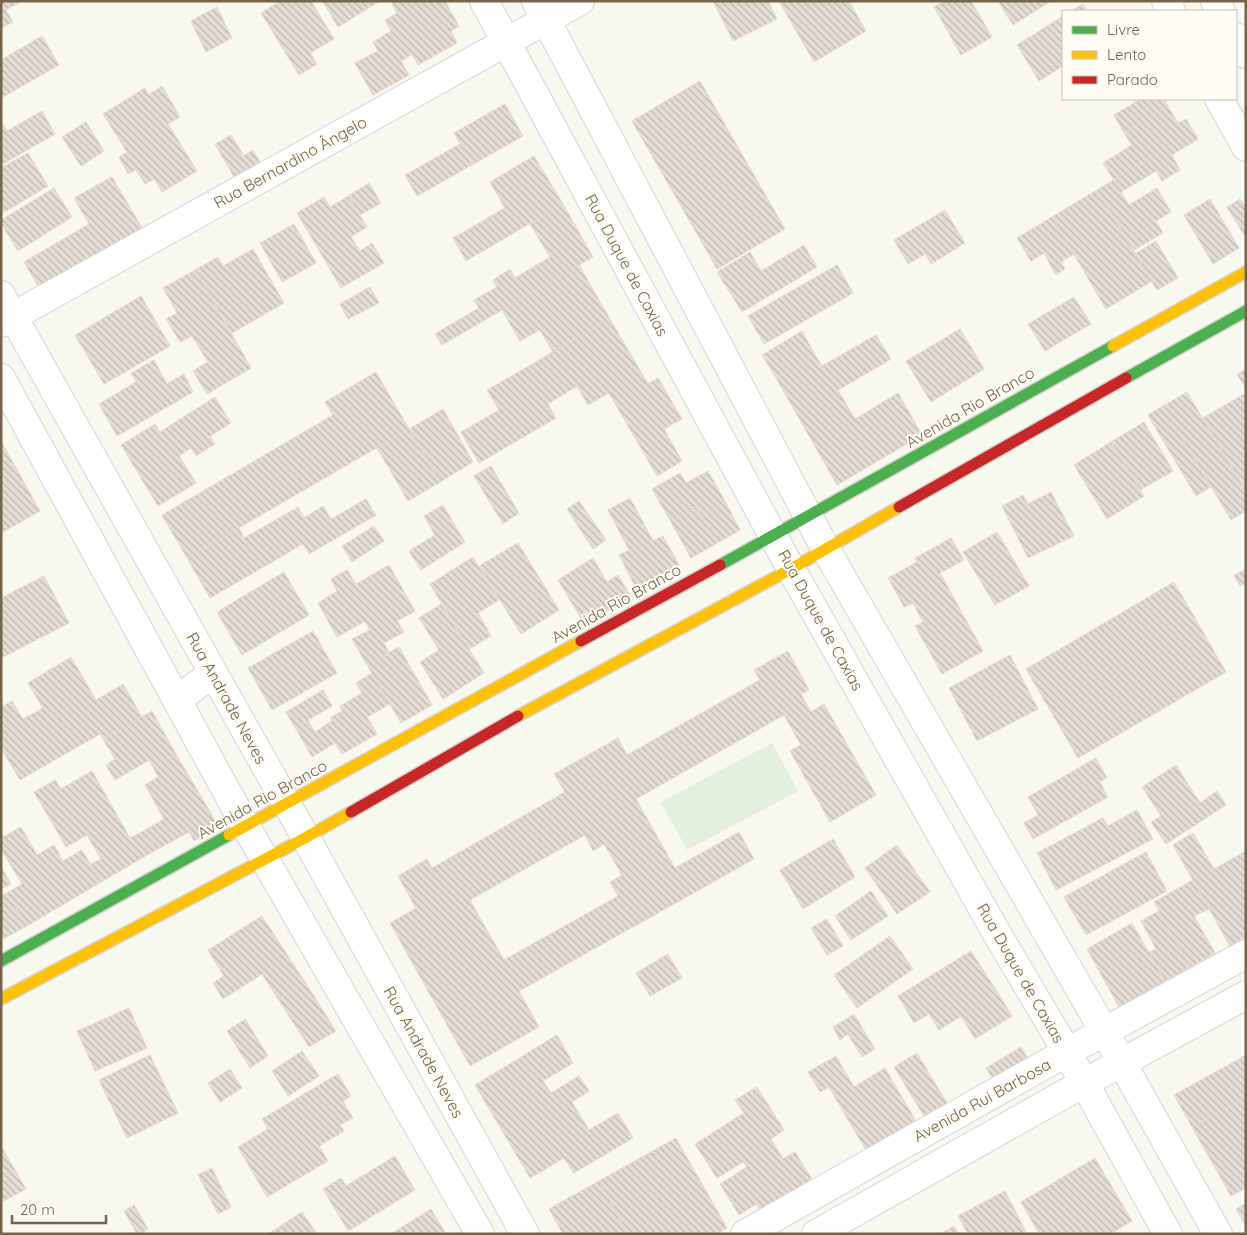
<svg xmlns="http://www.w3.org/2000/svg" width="1247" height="1235" viewBox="0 0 1247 1235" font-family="Quicksand,sans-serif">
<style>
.pitch{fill:#e3efdc}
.building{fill:url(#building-back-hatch);stroke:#e1dcd2;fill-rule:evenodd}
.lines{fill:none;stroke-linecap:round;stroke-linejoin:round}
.street-casing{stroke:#d8d4ce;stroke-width:30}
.fast-casing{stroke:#d6d3cb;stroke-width:14}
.slow-casing{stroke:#d6d3cb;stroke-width:14}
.jam-casing{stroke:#d6d3cb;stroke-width:14}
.street{stroke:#fefefd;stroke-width:28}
.fast{stroke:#4caf50;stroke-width:11}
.slow{stroke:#ffc107;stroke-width:11}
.jam{stroke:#c62828;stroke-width:11}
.labels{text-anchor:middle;stroke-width:4;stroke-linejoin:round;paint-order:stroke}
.street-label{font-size:16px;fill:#776450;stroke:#fefcf3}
</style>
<defs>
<pattern id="building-back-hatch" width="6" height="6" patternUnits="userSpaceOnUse" patternTransform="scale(1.25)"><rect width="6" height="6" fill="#e3ddd5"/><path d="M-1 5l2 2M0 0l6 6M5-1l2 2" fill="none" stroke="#bdb7af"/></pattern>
</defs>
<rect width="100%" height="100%" fill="#f8f7f0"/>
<polygon class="pitch" points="772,743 798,791 687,850 661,802"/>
<g class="building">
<polygon points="1,1 22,1 6,10 13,22 1,28"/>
<polygon points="280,1 311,1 334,39 310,53 317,64 299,75 261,13"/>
<polygon points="325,1 380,1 338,27 323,2"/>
<polygon points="391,1 445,1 459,26 451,31 457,43 418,65 412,54 401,61 409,75 373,95 355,63 378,51 373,42 391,31 385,20 397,13"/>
<polygon points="713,1 768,1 777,19 733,41"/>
<polygon points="779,1 849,1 866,31 814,62"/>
<polygon points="944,1 971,1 992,37 961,55 934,7"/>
<polygon points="998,1 1051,1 1013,25"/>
<polygon points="1083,4 1087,11 1071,11"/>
<polygon points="217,7 232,38 206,52 191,21"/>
<polygon points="1063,16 1063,66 1039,81 1017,45"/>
<polygon points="42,36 59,65 1,98 1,60"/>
<polygon points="700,81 785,229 717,269 632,121"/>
<polygon points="162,86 180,117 168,124 197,171 162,192 154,179 145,184 136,170 128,174 119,157 127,152 103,114 145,88 148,95"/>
<polygon points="1141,99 1164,99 1168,106 1124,133 1114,115"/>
<polygon points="505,104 523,136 472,165 454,133"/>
<polygon points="1168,106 1178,123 1186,119 1198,139 1172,155 1180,170 1162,181 1149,159 1114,180 1103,163 1132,145 1124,133"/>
<polygon points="42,111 55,134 1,165 1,122 7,131"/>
<polygon points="86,122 104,151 81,166 62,137"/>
<polygon points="231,135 244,156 253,150 260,162 234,177 215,144"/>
<polygon points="460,144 472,165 417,196 405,175"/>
<polygon points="28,153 48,186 1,214 1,168"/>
<polygon points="534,156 563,204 466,261 453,238 505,208 490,182"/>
<polygon points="1149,159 1156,171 1121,192 1129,205 1157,188 1171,212 1156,221 1163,233 1134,250 1097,190"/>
<polygon points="112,177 144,231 41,291 24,262 89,224 74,198"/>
<polygon points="369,183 381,203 360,215 348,196"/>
<polygon points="54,188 72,217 18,251 1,223 1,220"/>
<polygon points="1097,190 1152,281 1106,309 1052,217"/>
<polygon points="348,196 367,227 351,237 360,251 372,243 384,263 341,288 297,213 324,197 330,207"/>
<polygon points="1210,199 1239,248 1213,264 1184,215"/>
<polygon points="1240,199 1246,208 1246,238 1227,207"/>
<polygon points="563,204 593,257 442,345 435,334 479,308 474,300 497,287 493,280 510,269 515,278 550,257 530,224"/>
<polygon points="945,210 965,243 931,264 925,254 908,264 894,240"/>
<polygon points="1052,217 1074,254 1061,262 1065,269 1056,275 1044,253 1031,261 1017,238"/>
<polygon points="294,224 316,263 282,282 260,243"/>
<polygon points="1156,241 1178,278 1157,290 1135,254"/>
<polygon points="804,245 817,267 742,312 717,272 750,252 761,271"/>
<polygon points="253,249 284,303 232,333 195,270 218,257 223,266"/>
<polygon points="579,265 610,319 553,352 540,330 520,341 502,310"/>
<polygon points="837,265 853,293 764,344 748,316"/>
<polygon points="195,270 251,368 207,394 193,371 208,362 192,336 180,342 166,319 177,313 163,288"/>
<polygon points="370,287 379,303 348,319 340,304"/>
<polygon points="141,296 170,346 104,384 75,335"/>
<polygon points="1074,297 1091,324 1045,351 1028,324"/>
<polygon points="610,319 648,384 658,378 682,419 664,429 682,461 657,476 609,393 588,405 577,386 548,404 556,418 479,463 461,432 499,410 487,390"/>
<polygon points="960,329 984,369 931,402 906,361"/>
<polygon points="802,331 815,355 776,378 762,355"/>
<polygon points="876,335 891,359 838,390 855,419 898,393 922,435 837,485 776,378 815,355 822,366"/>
<polygon points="154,360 167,384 184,374 193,392 117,436 99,404 136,382 131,373"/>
<polygon points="1246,369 1246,389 1237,374"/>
<polygon points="376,372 409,429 187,558 162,515 333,415 325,402"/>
<polygon points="1187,392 1246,491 1246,511 1231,520 1163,406"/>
<polygon points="1246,393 1246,491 1203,418"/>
<polygon points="215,397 231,423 210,436 215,444 196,456 191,448 179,456 196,483 158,506 121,445 155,424 160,432"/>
<polygon points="1163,406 1211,487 1196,496 1148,415"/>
<polygon points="443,409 473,462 440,482 409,429"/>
<polygon points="1144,422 1173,471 1140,490 1111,442"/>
<polygon points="409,429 440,482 408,501 377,448"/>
<polygon points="1,441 40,511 1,533"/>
<polygon points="1111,442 1144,496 1107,519 1074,465"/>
<polygon points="491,466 519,513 503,524 474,476"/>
<polygon points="708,471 726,503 702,517 696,507 671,522 652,489 680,473 686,483"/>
<polygon points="1051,492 1074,536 1028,558 1002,506 1023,495 1028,504"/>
<polygon points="630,498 653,541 663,536 679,565 636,588 619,555 629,550 608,510"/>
<polygon points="366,499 376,515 309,554 303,544 210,598 187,558 239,528 244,538 298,507 304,518 323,506 331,519"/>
<polygon points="579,501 606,540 593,549 567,509"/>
<polygon points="726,503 740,530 691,558 671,522 696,507 702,517"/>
<polygon points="443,505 465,542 421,570 409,551 435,535 424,516"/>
<polygon points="374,526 384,541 352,562 342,546"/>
<polygon points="997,532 1029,586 995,605 963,552"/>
<polygon points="951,538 964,560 940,573 983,651 942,674 915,626 923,622 913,603 904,607 888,578 917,562 915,558"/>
<polygon points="518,543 559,610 521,634 479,566"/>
<polygon points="473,557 499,600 478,613 491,636 469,649 430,584"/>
<polygon points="593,558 607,582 618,575 631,597 585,625 558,580"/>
<polygon points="389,565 415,611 397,621 404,632 384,643 389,653 367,665 352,639 370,630 365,621 337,637 318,603 337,591 331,579 347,570 356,584"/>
<polygon points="1246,569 1246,583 1240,586 1234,575"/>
<polygon points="284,572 309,615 242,655 217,612"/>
<polygon points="44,576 69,623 1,658 1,598"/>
<polygon points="1174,582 1226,672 1078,758 1026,669"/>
<polygon points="441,604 484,673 443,699 420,662 439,650 419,618"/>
<polygon points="313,631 337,673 272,710 248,668"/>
<polygon points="399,647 432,705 401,723 367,665"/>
<path d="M788,651L809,690L801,694L811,712L824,704L876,795L830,822L790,751L801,745L784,715L636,799L675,868L739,832L754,859L519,991L539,1027L470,1066L390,923L416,908L398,876L427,859L432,868L565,792L554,774L618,738L627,755L760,680L754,670ZM585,835L593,851L604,844L622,875L610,882L618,896L504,960L470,900Z"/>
<polygon points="1010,655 1038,709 977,741 949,688"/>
<polygon points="71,657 96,700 123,684 142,717 103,739 100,734 20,780 1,748 1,707 12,701 23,719 43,708 28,683"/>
<polygon points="372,673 390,704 367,717 377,734 342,754 335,743 312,757 286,712 323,690 332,706 308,720 315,732 332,721 330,718 342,711 340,706 362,693 356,683"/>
<polygon points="152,711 176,754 153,767 149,760 115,780 106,765 115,759 103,739"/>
<polygon points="176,754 219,827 194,841 189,832 156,850 145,830 164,819 145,785 158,777 153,767"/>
<polygon points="1096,758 1107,778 1100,782 1108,797 1033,839 1024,823 1038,815 1028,797"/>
<polygon points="1176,765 1200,803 1217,791 1226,805 1166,844 1151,822 1161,816 1142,787"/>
<polygon points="92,771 130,838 145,830 156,850 101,882 91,864 101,859 87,835 66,847 34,792 55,780 61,789"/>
<polygon points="1137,810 1153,839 1056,890 1037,853 1103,818 1108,826"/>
<polygon points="21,827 37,855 54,845 63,861 82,850 101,882 27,926 7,893 22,884 1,849 1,838"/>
<polygon points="1193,833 1214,869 1246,851 1246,937 1230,946 1173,845"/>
<polygon points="833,839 855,877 803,909 780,870"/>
<polygon points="897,845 930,892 897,914 865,868"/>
<polygon points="1146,852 1167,891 1086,935 1064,897"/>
<polygon points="1,867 11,884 1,889"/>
<polygon points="1193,880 1209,909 1194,916 1215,953 1190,967 1154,902"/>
<polygon points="871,891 888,916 851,940 835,916"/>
<polygon points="7,893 27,926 1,940 1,896"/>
<polygon points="1159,911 1190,967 1165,981 1148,953 1156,949 1141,921"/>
<polygon points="262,916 305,982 278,999 262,974 223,999 213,983 224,976 208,950"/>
<polygon points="827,919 843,946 827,955 811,928"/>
<polygon points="1132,923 1165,981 1119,1007 1087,949"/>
<polygon points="890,936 913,969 857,1008 834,975"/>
<polygon points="971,951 998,993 939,1030 929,1014 914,1023 898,996"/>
<polygon points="668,954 682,978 650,996 636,973"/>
<polygon points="305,982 336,1031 309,1047 278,999"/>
<polygon points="998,993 1012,1016 975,1039 961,1016"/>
<polygon points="129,1008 147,1048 95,1071 77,1031"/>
<polygon points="854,1014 875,1049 862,1057 848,1034 840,1040 833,1027"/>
<polygon points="245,1019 268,1056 250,1068 227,1031"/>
<polygon points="557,1035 573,1063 543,1081 551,1093 579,1076 589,1091 572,1102 589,1130 618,1113 633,1138 574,1173 564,1158 530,1178 475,1085"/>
<polygon points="1021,1047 1029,1061 994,1081 986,1068"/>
<polygon points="302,1051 319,1076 288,1096 272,1071"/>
<polygon points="917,1053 947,1103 924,1116 894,1067"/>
<polygon points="150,1055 178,1113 127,1138 99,1080"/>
<polygon points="1246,1055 1246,1072 1239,1059"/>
<polygon points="836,1056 854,1087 885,1068 917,1123 867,1152 829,1087 820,1092 808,1072"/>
<polygon points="1239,1059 1246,1072 1246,1097 1192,1127 1174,1095"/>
<polygon points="230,1069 242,1088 220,1102 208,1083"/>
<polygon points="338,1074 351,1096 343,1101 353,1118 340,1125 344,1131 319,1146 328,1161 267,1197 238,1147 268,1129 262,1119"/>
<polygon points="757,1087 784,1130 771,1139 783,1159 795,1152 813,1181 762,1213 756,1204 739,1215 720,1184 747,1167 743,1162 717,1178 695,1144 744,1113 735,1100"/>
<polygon points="1246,1097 1246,1188 1231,1196 1192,1127"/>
<polygon points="676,1138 727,1228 716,1234 628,1234 599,1181"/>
<polygon points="1,1146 15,1170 1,1178"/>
<polygon points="395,1156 415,1190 348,1231 323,1189 341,1178 346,1186"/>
<polygon points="1095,1158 1132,1221 1110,1234 1039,1234 1021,1202"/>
<polygon points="212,1168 231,1207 218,1214 198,1175"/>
<polygon points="15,1170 26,1189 4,1201 1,1196 1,1178"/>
<polygon points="599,1181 628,1234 563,1234 549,1209"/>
<polygon points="1005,1191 1027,1234 968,1234 958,1216"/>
<polygon points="1246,1203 1246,1226 1236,1209"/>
<polygon points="134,1205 148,1229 140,1234 137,1234 124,1211"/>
<polygon points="431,1209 446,1234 391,1234"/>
<polygon points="302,1212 317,1234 268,1234"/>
<polygon points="954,1226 959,1234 941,1234"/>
</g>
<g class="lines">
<defs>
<g id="street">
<polyline points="484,1 791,569 996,932 1067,1052 1168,1234"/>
<polyline points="536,1 825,548 1104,1031 1218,1234"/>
<polyline points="1166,1 1171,11"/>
<polyline points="1215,1 1221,11"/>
<polyline points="1236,37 1246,54"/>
<polyline points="1219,99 1246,147"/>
<polyline points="1,295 287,804 525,1234"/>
<polyline points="1,323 580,1"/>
<polyline points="1,378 245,825 480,1234"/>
<polyline points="177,700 213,673"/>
<polyline points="745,1234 1067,1052 1246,954"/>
<polyline points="816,1234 1084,1083 1246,995"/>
</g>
<g id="fast">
<polyline points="1126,378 1246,311"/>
<polyline points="720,565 1113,346"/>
<polyline points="1,961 229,835"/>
</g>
<g id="slow">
<polyline points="1113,346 1246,272"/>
<polyline points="518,716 791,569 899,507"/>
<polyline points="229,835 581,641"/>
<polyline points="1,999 305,838 351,812"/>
</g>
<g id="jam">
<polyline points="899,507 1126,378"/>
<polyline points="581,641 720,565"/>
<polyline points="351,812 518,716"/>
</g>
</defs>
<use href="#street" class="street-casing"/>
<use href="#fast" class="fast-casing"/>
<use href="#slow" class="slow-casing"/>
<use href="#jam" class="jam-casing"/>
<use href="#street" class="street"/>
<use href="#fast" class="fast"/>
<use href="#slow" class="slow"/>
<use href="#jam" class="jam"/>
</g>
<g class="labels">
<g class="street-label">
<text transform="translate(290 162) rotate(-29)" y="6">Rua Bernardino Ângelo</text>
<text transform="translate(627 265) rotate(62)" y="6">Rua Duque de Caxias</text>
<text transform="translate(970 407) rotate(-30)" y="6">Avenida Rio Branco</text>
<text transform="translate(616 603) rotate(-29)" y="6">Avenida Rio Branco</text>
<text transform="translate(821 620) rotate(61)" y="6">Rua Duque de Caxias</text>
<text transform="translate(227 698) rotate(61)" y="6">Rua Andrade Neves</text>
<text transform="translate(262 799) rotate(-29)" y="6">Avenida Rio Branco</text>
<text transform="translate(1021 973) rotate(60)" y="6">Rua Duque de Caxias</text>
<text transform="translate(424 1052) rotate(61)" y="6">Rua Andrade Neves</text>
<text transform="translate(982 1100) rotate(-29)" y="6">Avenida Rui Barbosa</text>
</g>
</g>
<rect width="1247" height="1235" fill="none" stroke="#776450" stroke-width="5"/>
<rect x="1062" y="10" width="175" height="90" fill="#fefcf3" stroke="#c8bfb2"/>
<rect x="1072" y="26" width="25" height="8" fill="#4caf50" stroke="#c8bfb2"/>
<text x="1107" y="35" font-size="15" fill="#776450">Livre</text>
<rect x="1072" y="51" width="25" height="8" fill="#ffc107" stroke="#c8bfb2"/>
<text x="1107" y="60" font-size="15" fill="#776450">Lento</text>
<rect x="1072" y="76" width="25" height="8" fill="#c62828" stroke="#c8bfb2"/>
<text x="1107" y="85" font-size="15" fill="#776450">Parado</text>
<path d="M12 1215v8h94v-8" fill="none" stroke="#776450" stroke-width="2.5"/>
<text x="20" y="1215" font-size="15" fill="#776450" stroke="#fefcf3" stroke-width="4" paint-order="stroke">20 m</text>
</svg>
